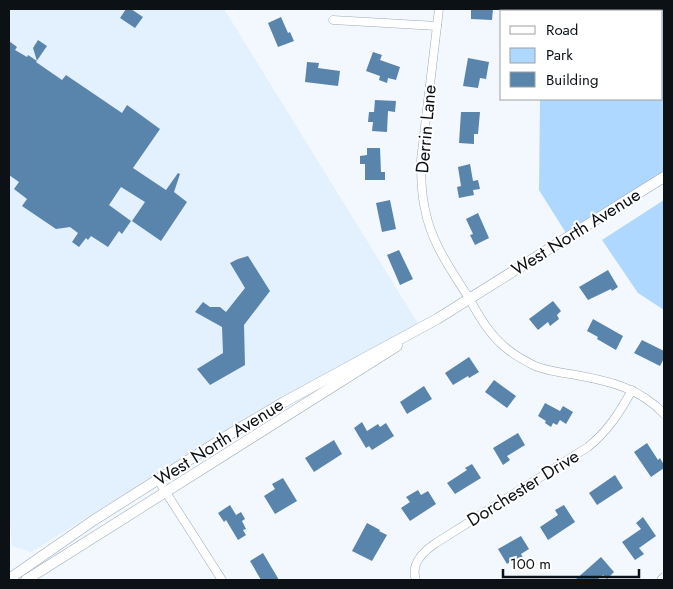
<svg xmlns="http://www.w3.org/2000/svg" width="673" height="589" viewBox="0 0 673 589" font-family="Jost,sans-serif">
<style>
.built{fill:#e3f0fd}
.green{fill:#aed8ff}
.building{fill:#5985ac}
.lines{fill:none;stroke-linecap:round;stroke-linejoin:round}
.minor-casing{stroke:#9caab8;stroke-width:9}
.secondary-casing{stroke:#9caab8;stroke-width:11}
.minor{stroke:#fff;stroke-width:8}
.secondary{stroke:#fff;stroke-width:10}
.labels{text-anchor:middle;stroke-width:4;stroke-linejoin:round;paint-order:stroke}
.street-label{font-size:18px;fill:#0c1116;stroke:#fff}
</style>
<rect width="100%" height="100%" fill="#f2f8fe"/>
<polygon class="built" points="9,9 224,9 419,325 133,489 31,552 12,546 9,509"/>
<g class="green">
<polygon points="557,9 664,9 664,181 571,241 539,190 540,99 662,99 662,11 557,11"/>
<polygon points="664,200 664,310 638,293 602,240"/>
</g>
<g class="building">
<polygon points="126,9 131,9 143,17 135,28 120,18"/>
<polygon points="471,9 493,9 492,20 471,19"/>
<polygon points="281,17 288,33 290,32 294,41 278,47 268,23"/>
<polygon points="38,40 47,46 36,62 62,80 66,75 122,113 127,105 160,129 133,168 166,190 178,173 180,174 174,192 187,202 161,241 132,221 145,202 121,187 109,205 131,221 122,234 119,231 108,247 91,236 88,240 86,238 79,247 72,242 78,233 70,227 56,229 22,206 27,199 14,189 19,182 9,175 9,41 17,47 15,50 27,57 28,55 37,61 33,48"/>
<polygon points="373,52 382,55 380,60 400,67 396,80 388,78 387,83 379,80 380,76 366,71"/>
<polygon points="468,58 489,62 486,79 480,78 478,88 463,86"/>
<polygon points="307,62 319,63 318,68 340,71 338,86 305,82"/>
<polygon points="375,100 396,101 395,112 388,111 387,132 372,131 373,122 368,122 369,112 374,112"/>
<polygon points="461,112 480,112 478,134 474,134 474,144 459,143"/>
<polygon points="367,148 380,148 381,172 385,172 385,180 365,180 365,164 360,164 360,156 367,155"/>
<polygon points="470,164 473,181 478,180 480,189 473,190 474,195 459,198 457,187 461,186 458,167"/>
<polygon points="390,200 396,229 382,232 376,203"/>
<polygon points="478,213 489,238 475,245 470,235 473,234 466,219"/>
<polygon points="399,250 413,279 400,285 387,255"/>
<polygon points="248,256 270,291 244,325 245,365 210,385 197,369 223,353 222,327 195,312 203,302 210,307 220,307 226,312 245,288 230,263 238,259"/>
<polygon points="608,270 618,287 612,291 611,289 588,300 579,287"/>
<polygon points="553,301 561,311 557,315 559,319 550,326 548,322 538,330 529,319"/>
<polygon points="593,319 623,336 616,350 597,339 598,337 587,331"/>
<polygon points="642,340 664,351 664,358 660,366 634,353"/>
<polygon points="469,357 479,372 469,378 468,376 453,385 445,373"/>
<polygon points="494,380 516,396 507,408 485,392"/>
<polygon points="424,386 432,399 407,414 400,402"/>
<polygon points="545,403 560,411 563,406 573,412 566,424 560,420 557,425 553,423 551,427 545,423 546,421 538,416"/>
<polygon points="362,422 367,431 378,424 380,427 386,423 394,436 372,450 369,446 366,448 354,428"/>
<polygon points="518,433 525,445 507,456 510,460 503,465 493,448"/>
<polygon points="334,440 342,454 314,472 305,458"/>
<polygon points="647,443 658,460 660,458 664,465 664,468 651,477 634,452"/>
<polygon points="472,464 481,478 455,494 447,483 467,470 465,468"/>
<polygon points="615,475 623,488 597,505 589,493"/>
<polygon points="283,478 297,501 275,514 264,496 275,489 272,484"/>
<polygon points="418,490 421,495 428,491 436,504 410,521 401,508 410,502 406,497"/>
<polygon points="230,505 236,515 241,512 245,519 242,521 246,529 243,530 246,535 238,540 226,520 224,522 218,513"/>
<polygon points="564,505 575,522 548,540 540,527 558,515 555,510"/>
<polygon points="643,517 656,536 639,548 644,554 635,560 622,542 641,529 636,523"/>
<polygon points="367,523 380,530 379,531 387,535 372,561 352,551"/>
<polygon points="521,536 529,549 521,554 524,560 517,565 513,560 507,564 498,549"/>
<polygon points="263,553 279,580 261,580 250,561"/>
<polygon points="601,557 614,572 607,579 603,575 597,580 575,580"/>
</g>
<g class="lines">
<defs>
<g id="minor">
<path d="M439,9L421,160C421,176 421,193 425,209C431,243 452,271 470,300C480,318 490,335 506,348C514,355 525,361 535,366C548,371 562,373 576,375C609,381 640,388 664,414"/>
<polyline points="333,20 437,26"/>
<polyline points="158,480 222,580"/>
<path d="M416,580C410,563 424,551 436,543L588,447C608,431 620,412 632,390"/>
<polyline points="661,580 664,577"/>
</g>
<g id="secondary">
<polyline points="9,579 94,520 230,434 284,402 437,319 664,177"/>
<polyline points="26,580 397,346"/>
</g>
</defs>
<use href="#minor" class="minor-casing"/>
<use href="#secondary" class="secondary-casing"/>
<use href="#minor" class="minor"/>
<use href="#secondary" class="secondary"/>
</g>
<g class="labels">
<g class="street-label">
<text transform="translate(426 129) rotate(-85)" y="6">Derrin Lane</text>
<text transform="translate(576 232) rotate(-32)" y="6">West North Avenue</text>
<text transform="translate(219 442) rotate(-32)" y="6">West North Avenue</text>
<text transform="translate(523 488) rotate(-32)" y="6">Dorchester Drive</text>
</g>
</g>
<rect width="673" height="589" fill="none" stroke="#0c1116" stroke-width="20"/>
<rect x="500" y="10" width="162" height="90" fill="#ffffff" stroke="#9ea0a2"/>
<rect x="510" y="26" width="25" height="8" fill="#ffffff" stroke="#9ea0a2"/>
<text x="546" y="35" font-size="15" fill="#0c1116">Road</text>
<rect x="510" y="48" width="25" height="15" fill="#aed8ff" stroke="#9ea0a2"/>
<text x="546" y="60" font-size="15" fill="#0c1116">Park</text>
<rect x="510" y="72" width="25" height="15" fill="#5985ac" stroke="#9ea0a2"/>
<text x="546" y="85" font-size="15" fill="#0c1116">Building</text>
<path d="M503 569v8h136v-8" fill="none" stroke="#0c1116" stroke-width="2.5"/>
<text x="510" y="569" font-size="15" fill="#0c1116" stroke="#ffffff" stroke-width="4" paint-order="stroke">100 m</text>
</svg>
